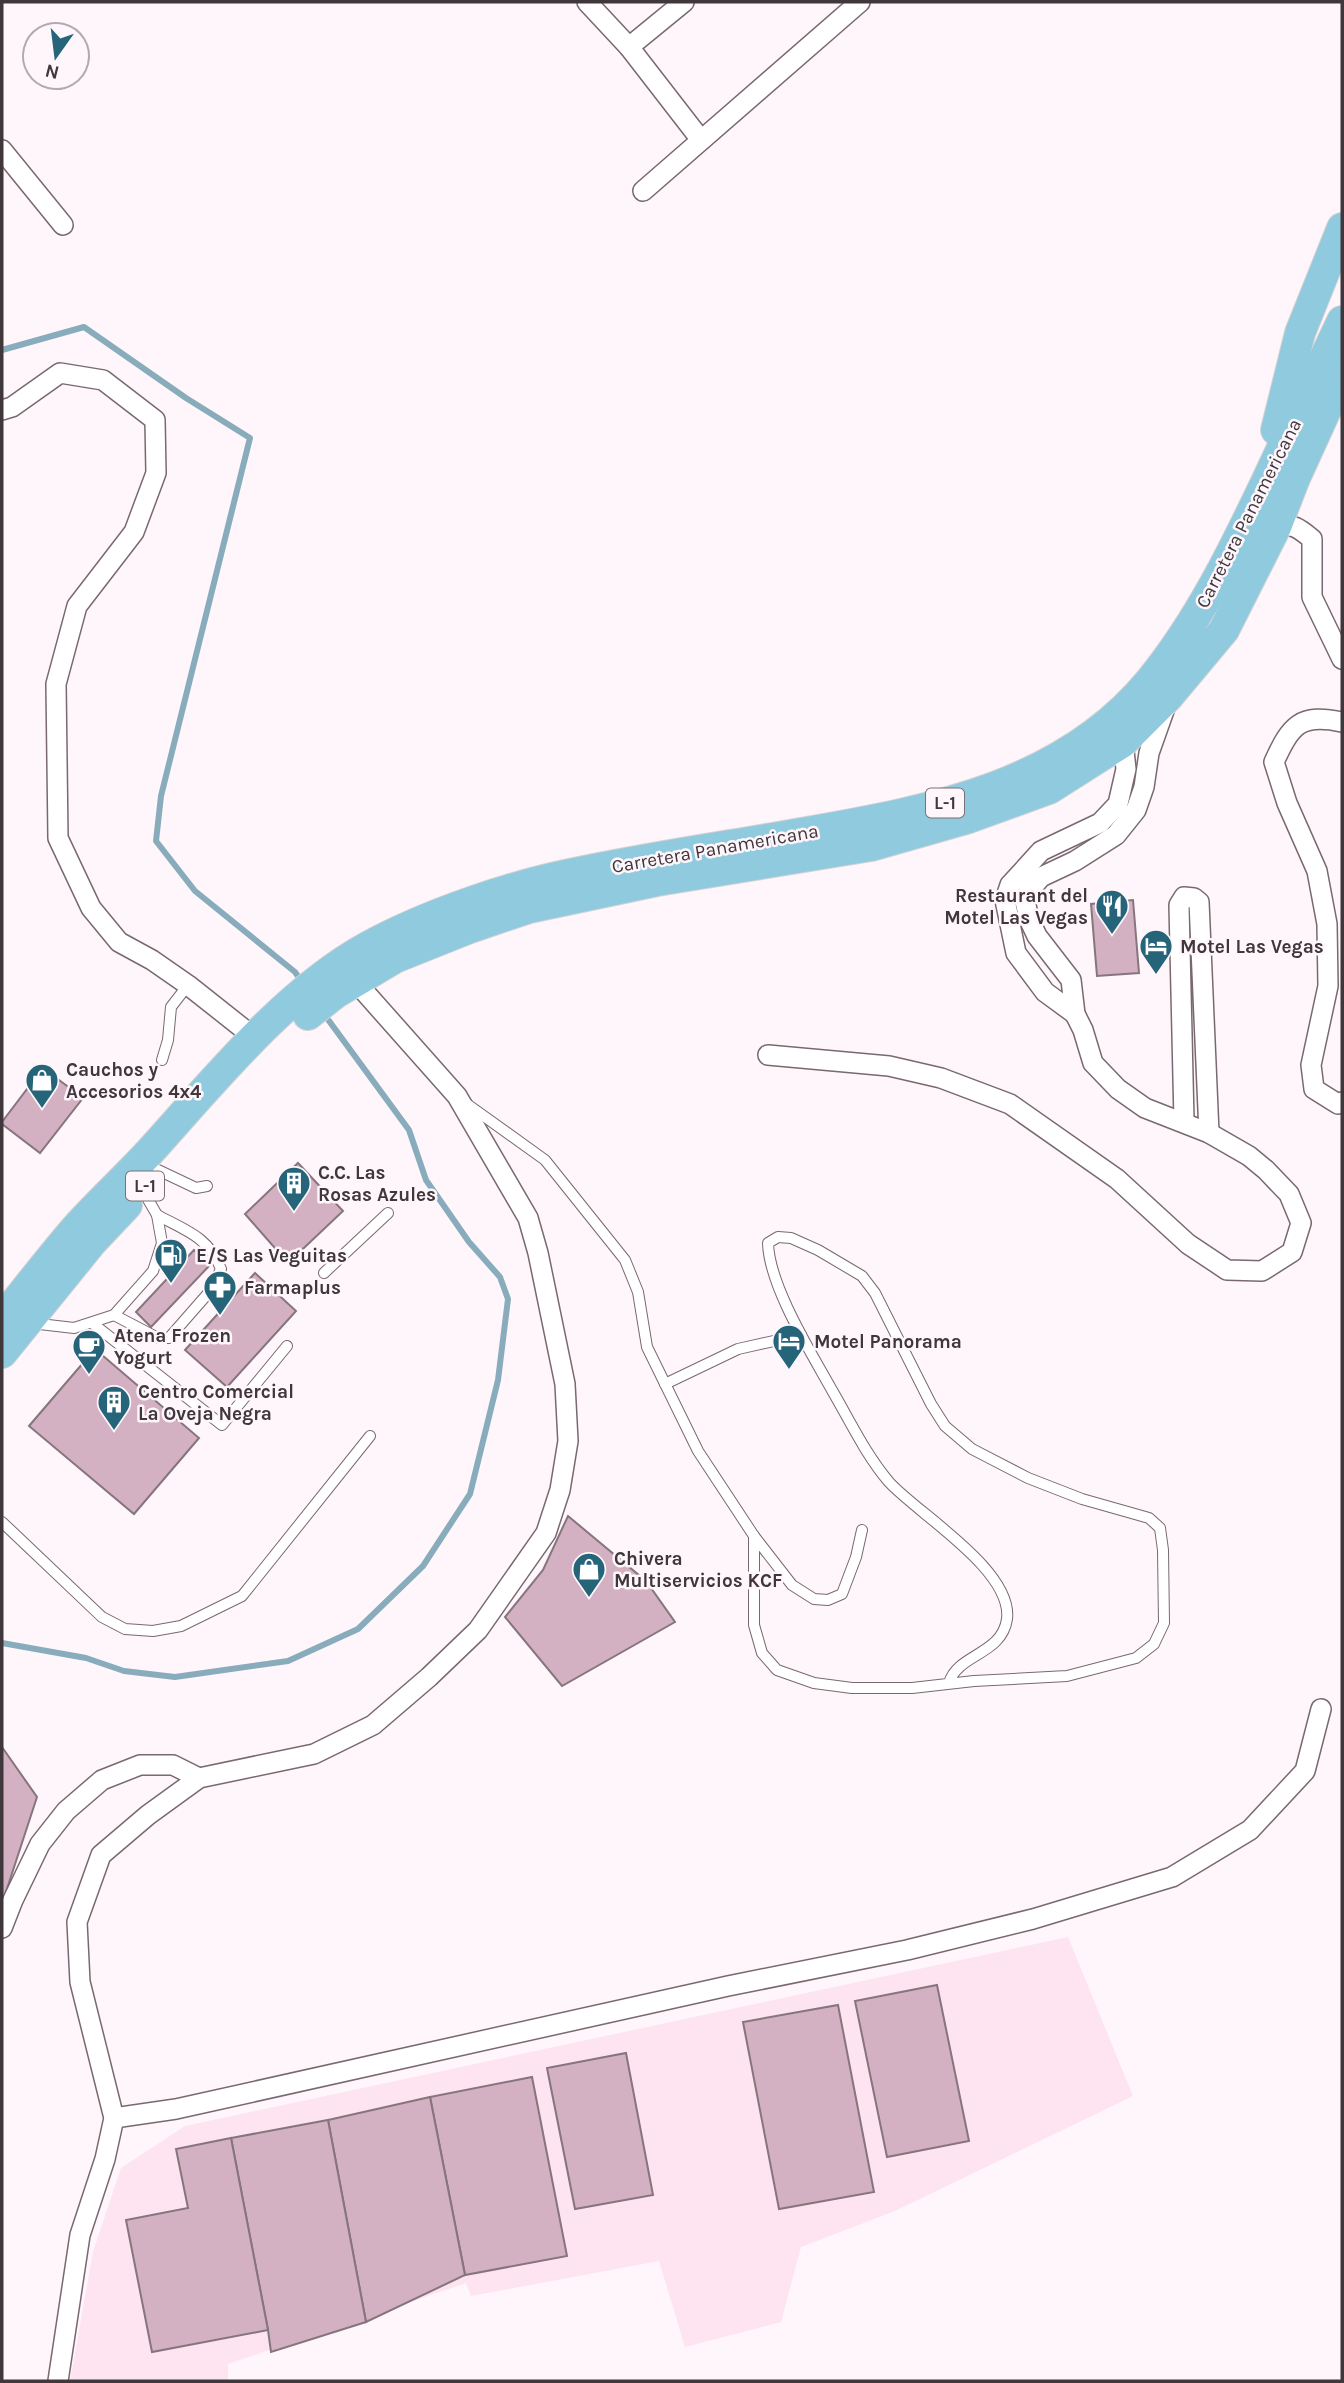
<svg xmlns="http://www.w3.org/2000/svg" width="1344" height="2383" viewBox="0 0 1344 2383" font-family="Karla,sans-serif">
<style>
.built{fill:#fee3f0}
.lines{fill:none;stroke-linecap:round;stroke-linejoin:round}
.stream{stroke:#88acbb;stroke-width:6}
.building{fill:#d3b1c2;stroke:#86757d;stroke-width:2}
.lane-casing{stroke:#796871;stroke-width:12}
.street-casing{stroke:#796871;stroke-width:22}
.primary-casing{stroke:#d5d3d4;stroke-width:32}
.lane{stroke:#fff;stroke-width:10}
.street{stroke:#fff;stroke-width:19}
.primary{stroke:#90cadf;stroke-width:30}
.labels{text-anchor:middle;stroke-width:5;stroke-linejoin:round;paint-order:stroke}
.shield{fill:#fef6fa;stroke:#787074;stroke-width:2}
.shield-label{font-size:18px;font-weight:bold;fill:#3f373b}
.street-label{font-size:19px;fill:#3f373b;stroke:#fef6fa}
.poi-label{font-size:19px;font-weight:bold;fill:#3f373b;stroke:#fef6fa;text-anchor:start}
</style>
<rect width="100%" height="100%" fill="#fef6fa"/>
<polygon class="built" points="1068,1937 1133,2096 895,2211 801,2247 781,2322 685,2347 659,2261 471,2296 466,2283 228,2364 228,2381 70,2381 93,2252 121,2168 185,2126"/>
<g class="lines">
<g class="stream">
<polyline points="2,350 84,327 186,398 250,438 161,796 156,841 195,891 295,972 302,982"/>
<polyline points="2,1643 86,1658 124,1671 175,1677 288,1661 358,1629 423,1566 470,1494 498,1380 508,1299 500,1277 469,1242 426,1180 409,1130 324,1014"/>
</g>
</g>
<g class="building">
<polygon points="1133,900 1139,973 1097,976 1091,904"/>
<polygon points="43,1068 83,1098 40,1153 2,1124 2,1122"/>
<polygon points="298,1163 343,1211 288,1263 245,1214"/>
<polygon points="194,1250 210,1265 151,1327 136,1312"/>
<polygon points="255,1273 296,1311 227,1387 185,1350"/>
<polygon points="95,1349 199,1438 134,1514 29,1426"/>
<polygon points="568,1516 646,1581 675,1622 562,1686 505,1617 543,1570"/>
<polygon points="2,1747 37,1797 2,1904"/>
<polygon points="937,1985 969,2141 887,2157 855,2001"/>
<polygon points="838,2005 874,2192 779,2209 743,2022"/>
<polygon points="626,2053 653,2195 575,2209 547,2068"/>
<polygon points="532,2077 567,2256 465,2275 430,2097"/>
<polygon points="430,2097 465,2275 366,2322 328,2120"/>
<polygon points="328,2120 366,2322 271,2352 268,2330 231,2138"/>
<polygon points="231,2138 268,2330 152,2352 126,2220 188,2208 176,2149"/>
</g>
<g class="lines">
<defs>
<g id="lane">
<polyline points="162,1060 168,1040 171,1007 188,985"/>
<polyline points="467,1104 545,1160 625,1260 638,1292 647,1347 698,1451 754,1536 792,1585 814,1599 828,1600 842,1594 856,1557 862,1530"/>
<polyline points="158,1170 196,1188 207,1186"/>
<polyline points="324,1273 388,1213"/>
<path d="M114,1315L158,1338H169L211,1290L221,1269C209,1237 185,1230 157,1215"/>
<polyline points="31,1323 74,1328 114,1315 153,1271 162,1243 157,1215 142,1189 131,1178"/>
<polyline points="92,1323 222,1425 287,1346"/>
<polyline points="665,1384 738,1349 801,1335"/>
<polyline points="2,1522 102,1617 125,1629 153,1631 181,1626 242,1596 370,1436"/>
<path d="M754,1536V1625L762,1653L777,1670L814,1683L852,1688H912L974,1681L1067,1676L1136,1658L1154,1644L1164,1623L1163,1550L1160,1528L1149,1518L1082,1499L1028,1478L972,1449L945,1426L931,1404L875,1293L862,1276L818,1250L791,1238L778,1237L768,1243C769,1286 812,1354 833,1392C851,1423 866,1455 889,1482C918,1514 1013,1570 1007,1619C1002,1655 957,1654 949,1683"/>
</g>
<g id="street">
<polyline points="587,2 629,47 701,140"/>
<polyline points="629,47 684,2"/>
<polyline points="2,150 63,225"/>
<polyline points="643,191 860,2"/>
<polyline points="2,410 12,407 60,373 103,380 155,420 156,473 134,532 77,606 56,684 58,838 91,908 119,942 152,960 188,985 255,1038"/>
<path d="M1276,527C1292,522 1300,529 1312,539V597L1342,659"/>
<path d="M1342,722C1300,713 1291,725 1274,762L1287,803L1317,871L1327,924L1328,986L1311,1065L1314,1089L1338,1104L1342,1102"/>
<polyline points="1075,1014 1045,992 1016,953 1005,900 1010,885 1041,851 1100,823 1118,804 1126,769 1123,742"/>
<polyline points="768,1055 889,1066 941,1078 1010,1104 1117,1179 1188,1244 1227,1270 1262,1271 1292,1252 1301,1223 1289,1194 1266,1170 1249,1156 1209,1133 1145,1108 1118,1089 1093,1063 1083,1030 1075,1014 1071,980 1037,936 1029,919 1025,901 1028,892 1041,877 1075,861 1116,835 1136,810 1144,787 1149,753 1166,705"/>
<polyline points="1184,1121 1179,905 1184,897 1194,898 1199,902 1209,1133"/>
<polyline points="2,1928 13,1900 40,1844 66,1811 102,1780 140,1765 173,1765 199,1778"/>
<polyline points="114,2118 176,2109 728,1986 907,1950 1033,1919 1172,1877 1250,1830 1305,1771 1321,1709"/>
<polyline points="58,2381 80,2235 105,2159 114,2118 80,1982 77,1922 101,1855 148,1815 199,1778 314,1754 373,1725 429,1677 478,1630 546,1533 560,1490 568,1441 565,1384 538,1253 528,1218 457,1096 355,981"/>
</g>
<g id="primary">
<polyline points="1276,430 1300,333 1342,228"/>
<polyline points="308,1015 336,993 395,958 470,928 529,908 657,881 871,846 969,818 1049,789 1123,742 1168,697 1224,630 1276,527 1295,478 1342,375"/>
<path d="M2,1319C26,1289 50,1258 75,1229C101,1200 130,1174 155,1146C217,1077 288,990 369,946C426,915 507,887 570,874C649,857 728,846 807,832C933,810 1064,785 1150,681C1199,621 1233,551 1266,482C1291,428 1317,374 1342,321"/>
<polyline points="2,1353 92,1242 127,1205"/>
</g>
</defs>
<use href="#lane" class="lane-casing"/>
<use href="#street" class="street-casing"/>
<use href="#primary" class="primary-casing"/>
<use href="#lane" class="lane"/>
<use href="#street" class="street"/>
<use href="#primary" class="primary"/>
</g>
<defs>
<symbol id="restaurant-pin" viewBox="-11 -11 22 30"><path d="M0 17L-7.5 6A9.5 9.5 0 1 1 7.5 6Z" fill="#26647a" stroke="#fef6fa"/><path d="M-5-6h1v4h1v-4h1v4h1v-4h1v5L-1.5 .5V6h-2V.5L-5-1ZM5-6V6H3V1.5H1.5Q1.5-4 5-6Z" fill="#fff"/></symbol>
<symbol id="hotel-pin" viewBox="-11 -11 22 30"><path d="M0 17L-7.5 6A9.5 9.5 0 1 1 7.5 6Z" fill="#26647a" stroke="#fef6fa"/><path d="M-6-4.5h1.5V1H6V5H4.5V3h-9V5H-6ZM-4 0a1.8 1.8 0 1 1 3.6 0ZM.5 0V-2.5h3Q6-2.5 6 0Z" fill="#fff"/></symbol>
<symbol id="shop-pin" viewBox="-11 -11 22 30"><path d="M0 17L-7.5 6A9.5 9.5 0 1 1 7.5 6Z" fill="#26647a" stroke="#fef6fa"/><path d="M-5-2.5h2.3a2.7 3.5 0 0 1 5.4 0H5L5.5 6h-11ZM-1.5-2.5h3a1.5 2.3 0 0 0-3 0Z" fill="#fff"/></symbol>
<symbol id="building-pin" viewBox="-11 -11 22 30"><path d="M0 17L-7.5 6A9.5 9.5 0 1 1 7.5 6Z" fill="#26647a" stroke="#fef6fa"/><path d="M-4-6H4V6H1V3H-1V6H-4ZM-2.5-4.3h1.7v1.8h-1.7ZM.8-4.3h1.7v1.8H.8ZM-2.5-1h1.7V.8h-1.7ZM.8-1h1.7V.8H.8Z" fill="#fff"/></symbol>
<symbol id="fuel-pin" viewBox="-11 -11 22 30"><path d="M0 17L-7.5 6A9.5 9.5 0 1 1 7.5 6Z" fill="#26647a" stroke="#fef6fa"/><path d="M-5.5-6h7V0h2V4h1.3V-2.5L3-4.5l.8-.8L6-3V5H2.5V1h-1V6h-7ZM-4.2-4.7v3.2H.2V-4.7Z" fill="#fff"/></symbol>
<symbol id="pharmacy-pin" viewBox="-11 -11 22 30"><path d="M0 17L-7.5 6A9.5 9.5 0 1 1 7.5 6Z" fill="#26647a" stroke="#fef6fa"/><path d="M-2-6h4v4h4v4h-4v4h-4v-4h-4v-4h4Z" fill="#fff"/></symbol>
<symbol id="cafe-pin" viewBox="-11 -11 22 30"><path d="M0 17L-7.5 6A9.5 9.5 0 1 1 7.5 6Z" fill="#26647a" stroke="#fef6fa"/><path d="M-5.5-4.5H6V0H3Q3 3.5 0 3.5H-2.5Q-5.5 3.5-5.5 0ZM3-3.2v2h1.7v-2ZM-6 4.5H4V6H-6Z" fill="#fff"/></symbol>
</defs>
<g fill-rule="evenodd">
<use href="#restaurant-pin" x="1093" y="887" width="38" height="52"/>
<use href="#hotel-pin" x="1137" y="927" width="38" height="52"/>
<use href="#shop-pin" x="23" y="1061" width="38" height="52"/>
<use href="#building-pin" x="275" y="1164" width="38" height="52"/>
<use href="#fuel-pin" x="152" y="1236" width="38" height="52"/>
<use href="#pharmacy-pin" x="201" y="1268" width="38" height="52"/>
<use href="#hotel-pin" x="770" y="1322" width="38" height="52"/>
<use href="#cafe-pin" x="70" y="1327" width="38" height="52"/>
<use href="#building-pin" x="95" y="1383" width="38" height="52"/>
<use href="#shop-pin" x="570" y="1550" width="38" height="52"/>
</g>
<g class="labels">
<g class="shield">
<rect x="926" y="788.5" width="38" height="29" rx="5"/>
<rect x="126" y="1171.5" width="38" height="29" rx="5"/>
</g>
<g class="shield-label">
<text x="945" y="809">L-1</text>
<text x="145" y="1192">L-1</text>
</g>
<g class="street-label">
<text transform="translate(1248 513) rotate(-63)" y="7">Carretera Panamericana</text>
<text transform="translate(715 848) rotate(-10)" y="7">Carretera Panamericana</text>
</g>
<g class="poi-label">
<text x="1088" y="902" text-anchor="end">Restaurant del<tspan x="1088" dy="22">Motel Las Vegas</tspan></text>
<text x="1180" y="953">Motel Las Vegas</text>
<text x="66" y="1076">Cauchos y<tspan x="66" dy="22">Accesorios 4x4</tspan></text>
<text x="318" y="1179">C.C. Las<tspan x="318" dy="22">Rosas Azules</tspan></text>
<text x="196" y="1262">E/S Las Veguitas</text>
<text x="244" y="1294">Farmaplus</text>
<text x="114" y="1342">Atena Frozen<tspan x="114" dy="22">Yogurt</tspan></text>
<text x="814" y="1348">Motel Panorama</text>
<text x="138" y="1398">Centro Comercial<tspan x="138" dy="22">La Oveja Negra</tspan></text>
<text x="614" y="1565">Chivera<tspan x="614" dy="22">Multiservicios KCF</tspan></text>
</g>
</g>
<rect width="1344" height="2383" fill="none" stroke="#3f373b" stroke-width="7"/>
<g transform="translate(56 56) rotate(194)"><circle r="33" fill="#fef6fa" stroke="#b2aaae" stroke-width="2"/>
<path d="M0-5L12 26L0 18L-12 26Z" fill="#26647a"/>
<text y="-10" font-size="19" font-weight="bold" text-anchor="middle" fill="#3f373b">N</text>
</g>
</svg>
